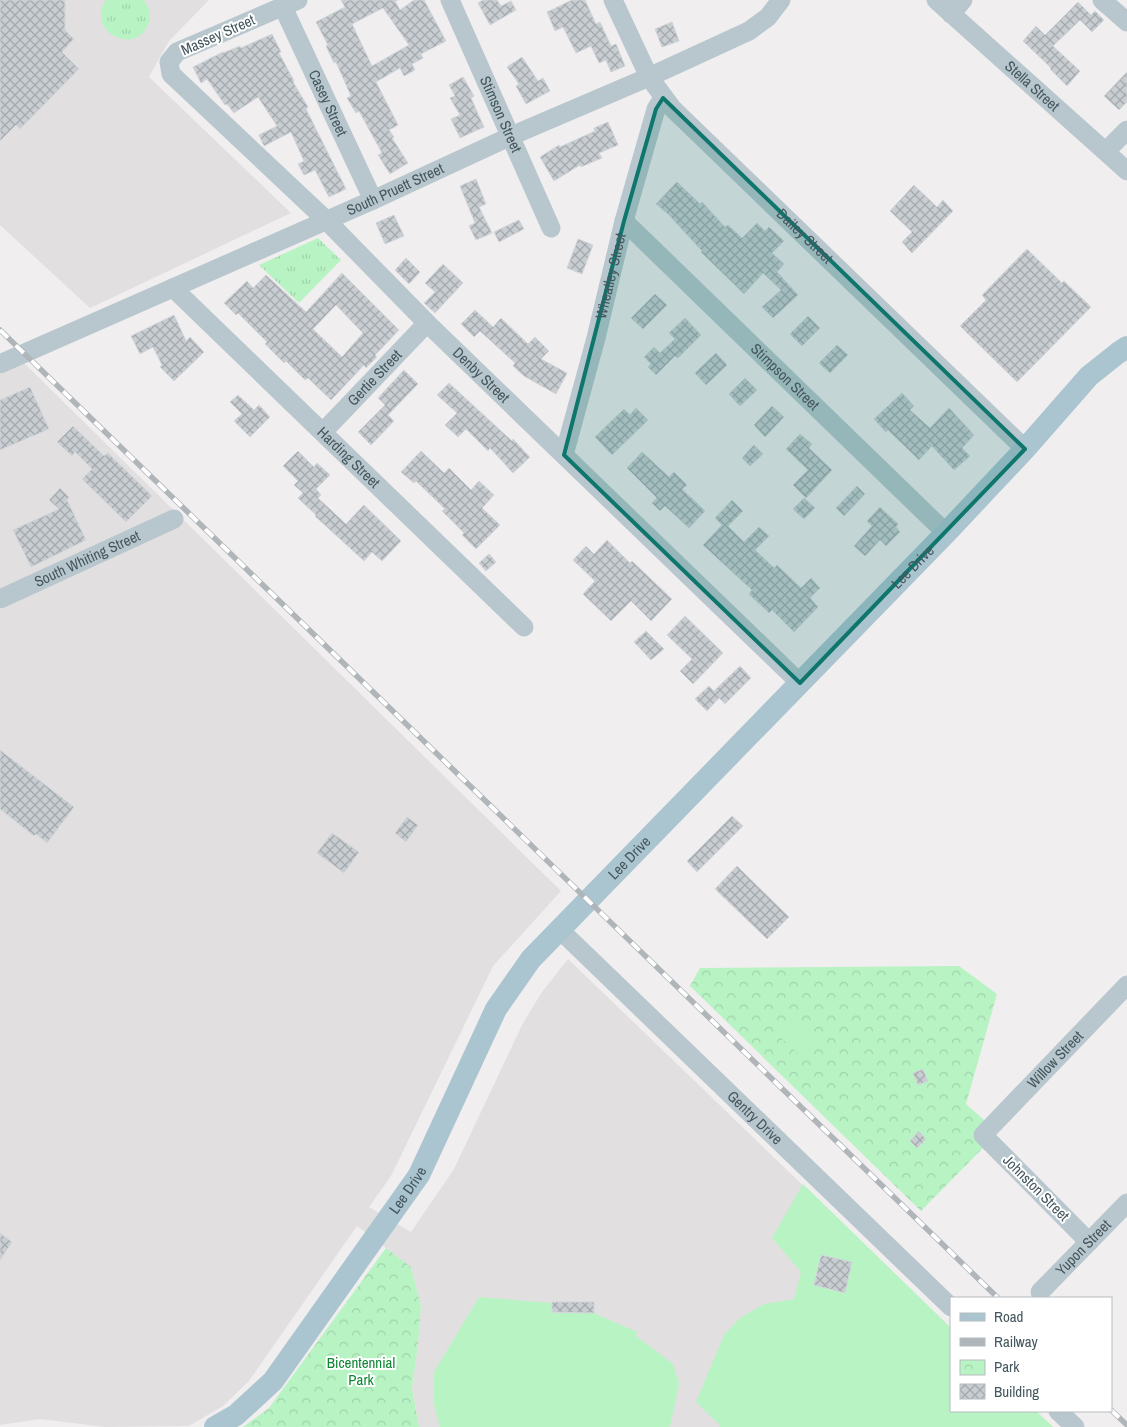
<svg xmlns="http://www.w3.org/2000/svg" width="1127" height="1427" viewBox="0 0 1127 1427" font-family="'Archivo Narrow',sans-serif">
<style>
.education{fill:#e2dfe1}
.grass{fill:url(#grass-tufts)}
.park{fill:url(#park-crowns)}
.pitch{fill:#b8f3c4}
.building{fill:url(#building-cross-hatch);stroke:#d2d6db;fill-rule:evenodd}
.lines{fill:none;stroke-linecap:round;stroke-linejoin:round}
.minor{stroke:#b8c7cd;stroke-width:19}
.major{stroke:#abc5d0;stroke-width:22}
.rail-casing{stroke:#b0b5ba;stroke-width:5.5}
.rail{stroke:#fff;stroke-width:4;stroke-dasharray:11;stroke-linecap:butt}
.marked{fill:#0f766e;fill-opacity:0.2;stroke:#0f766e;stroke-width:4;stroke-linejoin:round}
.labels{text-anchor:middle;stroke-width:4;stroke-linejoin:round;paint-order:stroke}
.street-label{font-size:15px;fill:#45575e;stroke:#fff}
.park-label{font-size:15px;fill:#0e8633;stroke:#fff}
</style>
<defs>
<pattern id="grass-tufts" width="24" height="20" patternUnits="userSpaceOnUse" patternTransform="scale(1.25)"><rect width="24" height="20" fill="#b8f3c4"/><path d="M3 7l-1-3M5 7V3M7 7l1-3M15 17l-1-3M17 17v-4M19 17l1-3" fill="none" stroke="#a0d2ab"/></pattern>
<pattern id="park-crowns" width="20" height="18" patternUnits="userSpaceOnUse" patternTransform="scale(1.25)"><rect width="20" height="18" fill="#b8f3c4"/><path d="M2 6a3 3 0 1 1 6 0M12 15a3 3 0 1 1 6 0" fill="none" stroke="#a0d2ab"/></pattern>
<pattern id="building-cross-hatch" width="8" height="8" patternUnits="userSpaceOnUse" patternTransform="scale(1.25)"><rect width="8" height="8" fill="#c8cdd2"/><path d="M0 0l8 8M0 8l8-8" fill="none" stroke="#a4a9ae"/></pattern>
</defs>
<rect width="100%" height="100%" fill="#f1eeef"/>
<g class="education">
<polygon points="0,0 209,0 169,41 149,77 291,213 90,308 0,225"/>
<polygon points="24,363 561,891 493,966 391,1176 369,1207 411,1232 454,1169 523,1023 542,992 568,959 951,1328 951,1411 1036,1411 1053,1427 419,1427 412,1388 418,1344 421,1306 411,1267 357,1226 249,1381 223,1406 189,1426 105,1427 40,1419 0,1425 0,610 4,608 0,598 0,374"/>
</g>
<g class="grass">
<path d="M106,0H144C149,7 151,14 149,22C138,58 84,32 106,0Z"/>
<polygon points="318,238 341,260 299,303 259,265"/>
</g>
<g class="park">
<polygon points="959,966 997,994 966,1104 984,1120 984,1147 921,1211 690,986 700,968"/>
<polygon points="386,1248 411,1267 421,1306 418,1344 412,1388 419,1427 243,1427 269,1408"/>
</g>
<g class="pitch">
<polygon points="794,1018 821,1042 805,1060 778,1035"/>
<polygon points="803,1184 951,1328 951,1411 1036,1411 1053,1427 719,1427 720,1425 696,1402 724,1335 740,1318 764,1304 794,1299 801,1272 772,1238"/>
<polygon points="479,1297 552,1303 552,1313 594,1313 637,1332 636,1336 673,1364 679,1384 670,1427 440,1427 434,1405 434,1372"/>
</g>
<g class="building">
<polygon points="0,0 65,0 65,30 74,39 62,52 79,69 20,129 16,125 0,141"/>
<path d="M341,0H398L395,1L400,10L414,0H424L446,41L421,54L423,58L412,64L415,70L404,76L400,68L376,82L398,125L389,130L394,137L392,138L408,163L390,174L378,155L382,153L359,111L356,113L347,98L351,96L336,62L334,63L326,46L328,45L316,22L345,7ZM383,8L409,45L372,66L352,24Z"/>
<polygon points="483,0 497,0 501,6 511,1 516,10 490,25 478,3"/>
<polygon points="572,0 585,0 596,24 600,22 611,46 616,44 625,66 611,72 606,60 599,63 591,46 576,53 563,27 555,31 547,12"/>
<polygon points="1078,2 1091,15 1095,11 1104,20 1092,32 1080,20 1053,46 1080,71 1067,86 1050,69 1051,68 1023,41 1036,26 1045,35"/>
<polygon points="672,22 679,41 662,47 655,29"/>
<polygon points="272,34 281,52 279,53 294,81 293,82 308,107 306,109 346,189 329,197 315,170 304,175 298,164 304,161 291,132 264,146 259,135 277,126 258,97 234,113 227,104 225,105 207,79 201,83 193,67 223,52 223,53 240,46 241,48"/>
<polygon points="522,57 538,81 543,78 550,91 526,104 516,86 519,84 507,67"/>
<polygon points="1127,72 1127,102 1119,110 1104,96"/>
<polygon points="463,77 474,96 471,98 484,127 460,138 451,119 460,115 450,98 455,96 449,85"/>
<polygon points="608,122 618,145 599,153 602,158 581,167 580,165 554,181 540,157 559,145 560,147 595,131 594,128"/>
<polygon points="476,179 486,204 479,207 492,233 476,240 469,226 475,223 460,186"/>
<polygon points="677,182 700,204 702,202 725,227 728,225 742,238 757,223 765,231 769,227 784,241 772,253 784,264 777,272 798,295 773,318 762,307 781,290 763,273 744,294 701,252 702,251 668,214 656,204"/>
<polygon points="914,185 937,207 943,200 953,211 912,253 902,242 912,232 890,211"/>
<polygon points="394,215 404,236 385,244 376,223"/>
<polygon points="519,220 524,229 499,242 494,232"/>
<polygon points="578,239 593,245 582,274 567,268"/>
<polygon points="1027,249 1062,283 1064,281 1091,307 1017,382 960,326 986,300 982,295"/>
<polygon points="406,258 420,272 409,284 395,270"/>
<polygon points="443,264 463,283 435,313 424,303 435,292 425,283"/>
<path d="M342,273L399,330L375,355L377,357L366,368L364,365L331,400L308,378L305,380L286,361L284,363L265,344L267,342L238,313L236,315L224,303L247,281L253,288L266,275L306,312ZM336,305L363,333L342,357L313,329Z"/>
<polygon points="655,294 667,305 643,329 631,318"/>
<polygon points="475,310 493,327 501,318 528,344 535,337 549,351 541,359 567,373 556,394 524,376 513,366 515,363 480,331 474,337 461,324"/>
<polygon points="174,315 186,341 190,337 204,352 174,381 160,367 162,365 153,347 140,354 131,336"/>
<polygon points="808,316 820,328 802,346 790,334"/>
<polygon points="685,318 701,335 678,358 675,356 656,375 648,367 651,364 644,357 654,347 660,353 675,339 669,333"/>
<polygon points="837,345 848,355 830,373 819,363"/>
<polygon points="716,353 727,365 706,385 695,373"/>
<polygon points="404,370 418,384 388,415 394,421 371,445 358,432 385,405 378,398"/>
<polygon points="745,378 757,390 740,406 729,394"/>
<polygon points="449,383 512,441 513,439 530,457 513,473 490,448 488,451 466,429 458,437 445,425 457,413 437,395"/>
<polygon points="30,387 49,429 0,450 0,400"/>
<polygon points="902,393 914,406 910,410 930,428 949,408 974,435 962,448 970,456 954,470 932,446 919,460 888,430 886,432 874,419"/>
<polygon points="238,395 254,410 259,405 270,417 250,437 234,421 242,414 230,402"/>
<polygon points="772,406 784,417 765,437 754,425"/>
<polygon points="636,408 648,420 612,455 595,437 624,409 630,415"/>
<polygon points="73,426 104,456 108,453 152,496 126,522 82,479 92,469 75,452 72,456 57,442"/>
<polygon points="800,434 812,444 809,448 832,470 806,498 793,485 808,470 786,449"/>
<polygon points="754,445 763,454 750,466 742,458"/>
<polygon points="298,451 314,467 317,463 330,475 316,489 321,495 318,498 346,524 364,505 401,541 382,561 372,552 364,561 315,516 316,515 298,498 303,493 294,485 298,481 283,466"/>
<polygon points="421,451 444,473 449,468 471,490 479,481 494,495 482,508 500,525 476,549 462,535 464,533 442,511 445,509 416,481 414,483 401,472"/>
<polygon points="642,452 669,477 674,472 687,485 682,489 705,511 689,528 665,506 660,511 652,503 657,498 627,468"/>
<polygon points="857,486 865,494 844,516 836,508"/>
<polygon points="60,488 69,497 67,500 86,540 31,567 13,530 59,509 49,500"/>
<polygon points="804,498 815,508 804,519 793,509"/>
<polygon points="732,500 743,511 728,526 744,542 759,527 769,536 755,550 774,568 777,565 801,588 811,578 820,588 810,598 818,607 794,632 772,610 769,613 749,594 752,590 703,545 722,525 715,518"/>
<polygon points="880,507 898,524 896,527 900,532 886,546 880,540 865,556 854,546 872,526 867,521"/>
<polygon points="607,540 630,563 632,561 672,599 651,621 631,601 611,621 583,594 595,581 573,560 586,546 594,554"/>
<polygon points="489,554 496,562 486,571 479,563"/>
<polygon points="685,616 723,653 693,684 680,671 692,659 667,635"/>
<polygon points="646,631 664,649 651,660 634,642"/>
<polygon points="740,666 751,678 725,704 719,698 707,711 695,699 709,686 714,691"/>
<polygon points="0,750 74,807 47,843 36,834 34,836 0,809"/>
<polygon points="732,816 743,826 697,872 687,861"/>
<polygon points="407,817 418,825 406,842 395,833"/>
<polygon points="332,833 359,852 344,873 317,853"/>
<polygon points="737,866 789,917 767,939 715,889"/>
<polygon points="923,1069 928,1081 918,1085 913,1073"/>
<polygon points="919,1131 926,1139 917,1148 910,1141"/>
<polygon points="0,1233 12,1242 0,1260"/>
<polygon points="821,1255 852,1262 845,1293 814,1285"/>
<polygon points="552,1302 594,1302 594,1313 552,1312"/>
</g>
<g class="lines">
<g class="minor">
<path id="s1" d="M298,0L177,52L169,62L171,74L326,220L427,323L800,683"/>
<path id="s2" d="M450,0L551,228"/>
<path id="s3" d="M613,0L649,77L672,108L1025,449"/>
<path id="s4" d="M936,0L1127,171"/>
<polyline points="1102,0 1127,22"/>
<path id="s5" d="M283,7L373,200"/>
<polyline points="951,14 963,0"/>
<polyline points="1106,151 1127,130"/>
<path id="s6" d="M624,221L946,533"/>
<path id="s7" d="M173,288L524,627"/>
<path id="s8" d="M0,364L373,200L511,136L649,77L749,31L768,17L781,0"/>
<path id="s9" d="M323,432L427,323"/>
<path id="s10" d="M564,455L596,338L624,221L656,109L663,98"/>
<path id="s11" d="M0,599L174,519"/>
<path id="s12" d="M559,929L951,1307"/>
<path id="s13" d="M1089,1242L983,1135L1127,985"/>
<path id="s14" d="M1040,1292L1127,1203"/>
<polyline points="1058,1411 1075,1427"/>
</g>
<path class="major" id="s15" d="M215,1427L236,1415L273,1381L419,1175L496,1009L531,959L946,533L1025,449L1089,376L1118,353L1127,347"/>
<defs>
<g id="rail">
<polyline points="0,330 998,1298"/>
<polyline points="1111,1410 1127,1425"/>
</g>
</defs>
<use href="#rail" class="rail-casing"/>
<use href="#rail" class="rail"/>
</g>
<path class="marked" d="M663,98L1025,449L800,683L564,455L624,221L656,109Z"/>
<g class="labels">
<g class="street-label">
<text transform="translate(218 35) rotate(-24)" y="5">Massey Street</text>
<text dy="5" stroke="none"><textPath href="#s4" startOffset="129">Stella Street</textPath></text>
<text dy="5" stroke="none"><textPath href="#s5" startOffset="106">Casey Street</textPath></text>
<text dy="5" stroke="none"><textPath href="#s2" startOffset="125">Stimson Street</textPath></text>
<text dy="5" stroke="none"><textPath href="#s8" startOffset="432">South Pruett Street</textPath></text>
<text dy="5" stroke="none"><textPath href="#s3" startOffset="308">Dailey Street</textPath></text>
<text dy="5" stroke="none"><textPath href="#s10" startOffset="185">Wheatley Street</textPath></text>
<text dy="5" stroke="none"><textPath href="#s1" startOffset="589">Denby Street</textPath></text>
<text dy="5" stroke="none"><textPath href="#s6" startOffset="224">Stimpson Street</textPath></text>
<text dy="5" stroke="none"><textPath href="#s9" startOffset="75">Gertie Street</textPath></text>
<text dy="5" stroke="none"><textPath href="#s7" startOffset="244">Harding Street</textPath></text>
<text dy="5" stroke="none"><textPath href="#s11" startOffset="96">South Whiting Street</textPath></text>
<text dy="5" stroke="none"><textPath href="#s15" startOffset="1118">Lee Drive</textPath></text>
<text dy="5" stroke="none"><textPath href="#s15" startOffset="712">Lee Drive</textPath></text>
<text dy="5" stroke="none"><textPath href="#s13" startOffset="255">Willow Street</textPath></text>
<text dy="5" stroke="none"><textPath href="#s12" startOffset="272">Gentry Drive</textPath></text>
<text transform="translate(1036 1188) rotate(45)" y="5">Johnston Street</text>
<text dy="5" stroke="none"><textPath href="#s15" startOffset="308">Lee Drive</textPath></text>
<text dy="5" stroke="none"><textPath href="#s14" startOffset="62">Yupon Street</textPath></text>
</g>
<g class="park-label">
<text x="361" y="1368">Bicentennial<tspan x="361" dy="17">Park</tspan></text>
</g>
</g>
<rect x="950" y="1297" width="162" height="115" fill="#ffffff" stroke="#b5bcbf"/>
<rect x="960" y="1313" width="25" height="8" fill="#abc5d0" stroke="#b5bcbf"/>
<text x="994" y="1322" font-size="15" fill="#45575e">Road</text>
<rect x="960" y="1338" width="25" height="8" fill="#b0b5ba" stroke="#b5bcbf"/>
<text x="994" y="1347" font-size="15" fill="#45575e">Railway</text>
<rect x="960" y="1360" width="25" height="15" fill="url(#park-crowns)" stroke="#b5bcbf"/>
<text x="994" y="1372" font-size="15" fill="#45575e">Park</text>
<rect x="960" y="1384" width="25" height="15" fill="url(#building-cross-hatch)" stroke="#b5bcbf"/>
<text x="994" y="1397" font-size="15" fill="#45575e">Building</text>
</svg>
